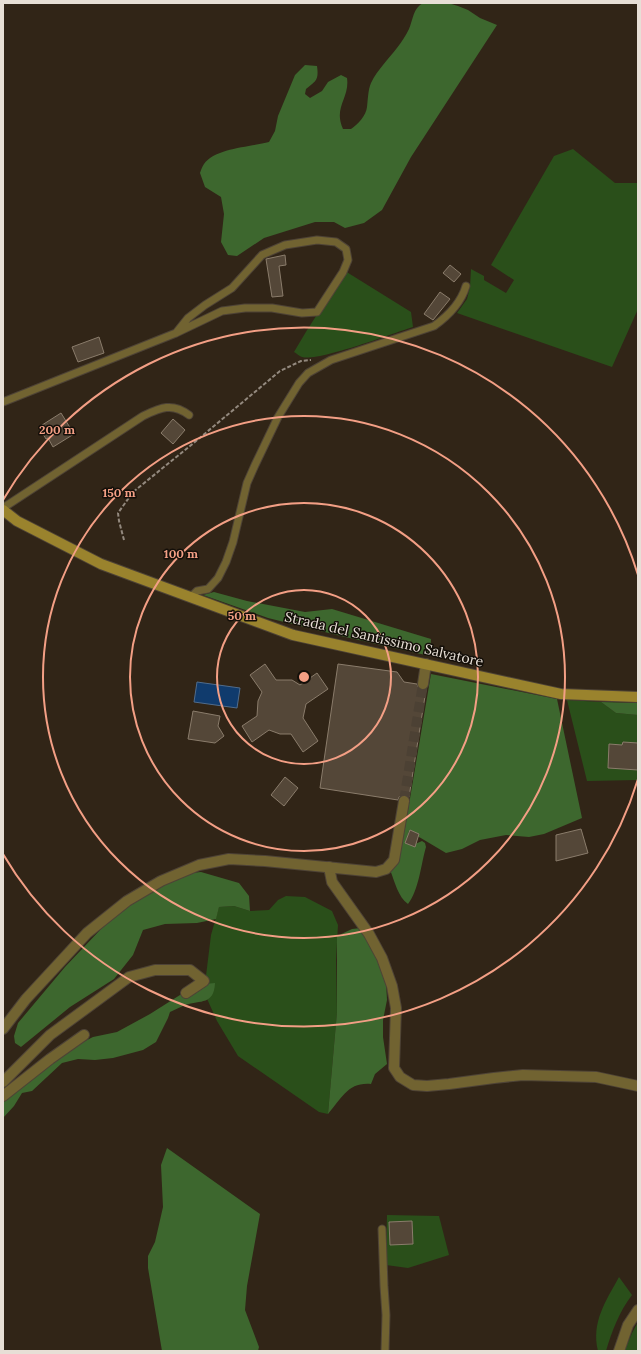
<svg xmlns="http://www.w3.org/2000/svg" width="641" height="1354" viewBox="0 0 641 1354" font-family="Lora,serif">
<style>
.green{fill:#2a4f1a}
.forest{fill:#3d672e}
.water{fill:#103b6d;stroke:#506c8c}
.building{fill:#544738;stroke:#8a7c6b}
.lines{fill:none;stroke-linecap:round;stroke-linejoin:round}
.street-tunnel{stroke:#4c4134;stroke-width:10;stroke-dasharray:10 5;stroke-linecap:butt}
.lane-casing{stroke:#4e4336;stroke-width:9}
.street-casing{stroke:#4e4336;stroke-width:12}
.secondary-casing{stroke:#4e4336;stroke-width:12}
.path{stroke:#93897e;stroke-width:2;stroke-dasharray:4 2;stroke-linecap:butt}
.lane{stroke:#716331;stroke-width:7}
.street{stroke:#716331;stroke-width:10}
.secondary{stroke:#9a832d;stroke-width:10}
.ring{fill:none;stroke:#f39f85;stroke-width:2}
.labels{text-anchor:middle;stroke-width:3;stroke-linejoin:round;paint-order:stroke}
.street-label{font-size:14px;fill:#e7dfd6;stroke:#140f09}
.centre{fill:#f39f85;stroke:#140f09;stroke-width:2}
.ring-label{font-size:12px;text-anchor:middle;font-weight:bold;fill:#f39f85;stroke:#140f09;stroke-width:3;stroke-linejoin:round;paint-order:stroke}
</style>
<rect width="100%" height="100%" fill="#312517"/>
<g class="green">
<polygon points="573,149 615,183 638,183 638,309 612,367 457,313 467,299 470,287 471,269 484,276 484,280 506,293 514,280 491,265 554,156"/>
<path d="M345,271L411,312L413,327C394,333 318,362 302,357C299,356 296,353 294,352C310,324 328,298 345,271Z"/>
<polygon points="567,700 601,702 616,713 638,715 638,780 587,781"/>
<polygon points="286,896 305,897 332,911 338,925 336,960 337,1012 328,1114 319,1112 238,1056 217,1021 204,992 211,935 219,907 234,906 250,911 269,910 278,900"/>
<polygon points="387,1215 439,1216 449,1255 408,1268 386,1265"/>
<path d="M619,1277L632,1295C619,1312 612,1331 606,1351H598C591,1322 606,1301 619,1277Z"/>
<polygon points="638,1322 638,1351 624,1351 632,1333"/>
</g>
<g class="forest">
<path d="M423,3H448L458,6L468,10L480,18L497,25L411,157L382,210L364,223L345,228L334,222H315L264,238L237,256L228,255L221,242L224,214L221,197L205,187L200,173C201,170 202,167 204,164C215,148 251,147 269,142L275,131L278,116L295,75L305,65L317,66C319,80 316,81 306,89L305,94L310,98L322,91L328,82L341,75L347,78C350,98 333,107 343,129H351C358,124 366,116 367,107C368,99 368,90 371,83C374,76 379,70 383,65C392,54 403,42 409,29C413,20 413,8 423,3Z"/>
<polygon points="214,592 247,601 305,612 332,609 431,639 430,656 341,636 268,618 203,595"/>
<path d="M431,674L557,699L582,818L544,834L529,837L506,835L480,840L462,849L446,853L409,831L408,835L415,844L422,841L425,843L426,847C421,864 419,890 408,904C398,897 395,882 390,870L397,860L405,828Z"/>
<polygon points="601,702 638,703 638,715 616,713"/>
<polygon points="201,872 239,883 249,896 250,911 234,906 219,907 216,919 197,923 165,924 143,930 133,955 114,979 70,1007 21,1047 15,1043 14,1036 18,1023 65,967 120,909 180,874"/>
<path d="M361,928L379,952L386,982L387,1000L383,1020V1037L387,1064L375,1074L371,1084C348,1082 342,1098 328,1114L337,1012V936L352,929Z"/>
<path d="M215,983C214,1005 201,1000 185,1005C180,1007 175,1010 170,1012L168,1018L156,1042L143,1050L113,1058L95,1060L78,1059L62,1063L32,1091L22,1093L14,1106L3,1118V1098L77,1045L93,1037L117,1032L150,1014L180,995L205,984Z"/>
<polygon points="167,1148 260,1214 247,1286 245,1310 259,1347 258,1351 162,1351 148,1268 148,1256 155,1242 163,1207 161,1165"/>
</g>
<polygon class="water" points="197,682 240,688 237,708 194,702"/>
<g class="building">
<polygon points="285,255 286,265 279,266 283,296 272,297 266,259"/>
<polygon points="450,265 461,274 454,282 443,273"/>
<polygon points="440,292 450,299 433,320 424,314"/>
<polygon points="99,337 104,353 78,362 72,347"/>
<polygon points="61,413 74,434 53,447 48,438 46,439 39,427"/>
<polygon points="173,419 185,430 173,444 161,433"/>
<polygon points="265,664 276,680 292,680 300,685 317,673 328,689 306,704 303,718 318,741 303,752 291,734 280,734 269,730 252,742 242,726 257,716 258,701 262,692 250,675"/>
<polygon points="338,664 397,672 404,682 417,684 419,689 422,690 426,690 409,797 402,795 399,797 398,800 320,788"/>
<polygon points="193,711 220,716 218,726 224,736 215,743 188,739"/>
<polygon points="623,742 638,743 638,770 608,768 609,744 622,745"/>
<polygon points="285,777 298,788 284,806 271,795"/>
<polygon points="581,829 588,853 556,861 556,835"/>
<polygon points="410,830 419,834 415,847 405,843"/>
<polygon points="412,1221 413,1244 390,1245 389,1222"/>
</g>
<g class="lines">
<polyline class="street-tunnel" points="404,801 423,684"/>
<defs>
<g id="lane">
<polyline points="3,402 176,333 222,311 245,308 272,308 302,313 317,312 343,272 348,260 346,249 336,242 317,240 285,245 262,255 232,288 205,305 188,318 176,333"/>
<path d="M3,508L143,416C160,408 172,402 189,415"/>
<path d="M191,597L197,591L208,589L218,578L226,562L233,542L247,483L255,465L278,417L299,383L308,373L331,360L434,326C448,316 461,303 466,286"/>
<polyline points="382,1229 384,1286 386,1315 385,1351"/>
</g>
<g id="street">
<polyline points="423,684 426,664"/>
<polyline points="329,867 332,882 369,934 382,958 392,986 396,1008 394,1068 400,1077 413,1085 427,1086 449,1084 494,1078 523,1075 596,1077 638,1086"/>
<polyline points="3,1029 26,999 87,933 127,901 161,881 199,865 229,859 265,861 376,872 386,869 394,860 404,801"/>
<polyline points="3,1082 50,1035 129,977 155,970 190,970 204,981 186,993"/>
<polyline points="3,1096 50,1059 84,1035"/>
<polyline points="619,1351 628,1325 638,1310"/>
</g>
<polyline id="secondary" points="3,510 17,521 101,564 293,635 561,694 638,697"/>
</defs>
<use href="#lane" class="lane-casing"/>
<use href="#street" class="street-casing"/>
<use href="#secondary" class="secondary-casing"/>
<polyline class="path" points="124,540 119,521 118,513 133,492 190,446 280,371 301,361 311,360"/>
<use href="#lane" class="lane"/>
<use href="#street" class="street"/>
<use href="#secondary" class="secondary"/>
</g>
<g class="ring">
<circle cx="304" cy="677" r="87"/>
<circle cx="304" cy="677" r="174"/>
<circle cx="304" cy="677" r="261"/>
<path d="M638 779A349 349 0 0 1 3 854M3 500A349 349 0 0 1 638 575"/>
</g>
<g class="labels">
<g class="street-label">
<text transform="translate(384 639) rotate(13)" y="5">Strada del Santissimo Salvatore</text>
</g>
</g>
<circle cx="304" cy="677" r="6" class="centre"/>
<g class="ring-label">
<text x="57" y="434">200 m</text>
<text x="119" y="497">150 m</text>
<text x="181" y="558">100 m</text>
<text x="242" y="620">50 m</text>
</g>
<rect width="641" height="1354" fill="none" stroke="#e7dfd6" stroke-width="8"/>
</svg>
